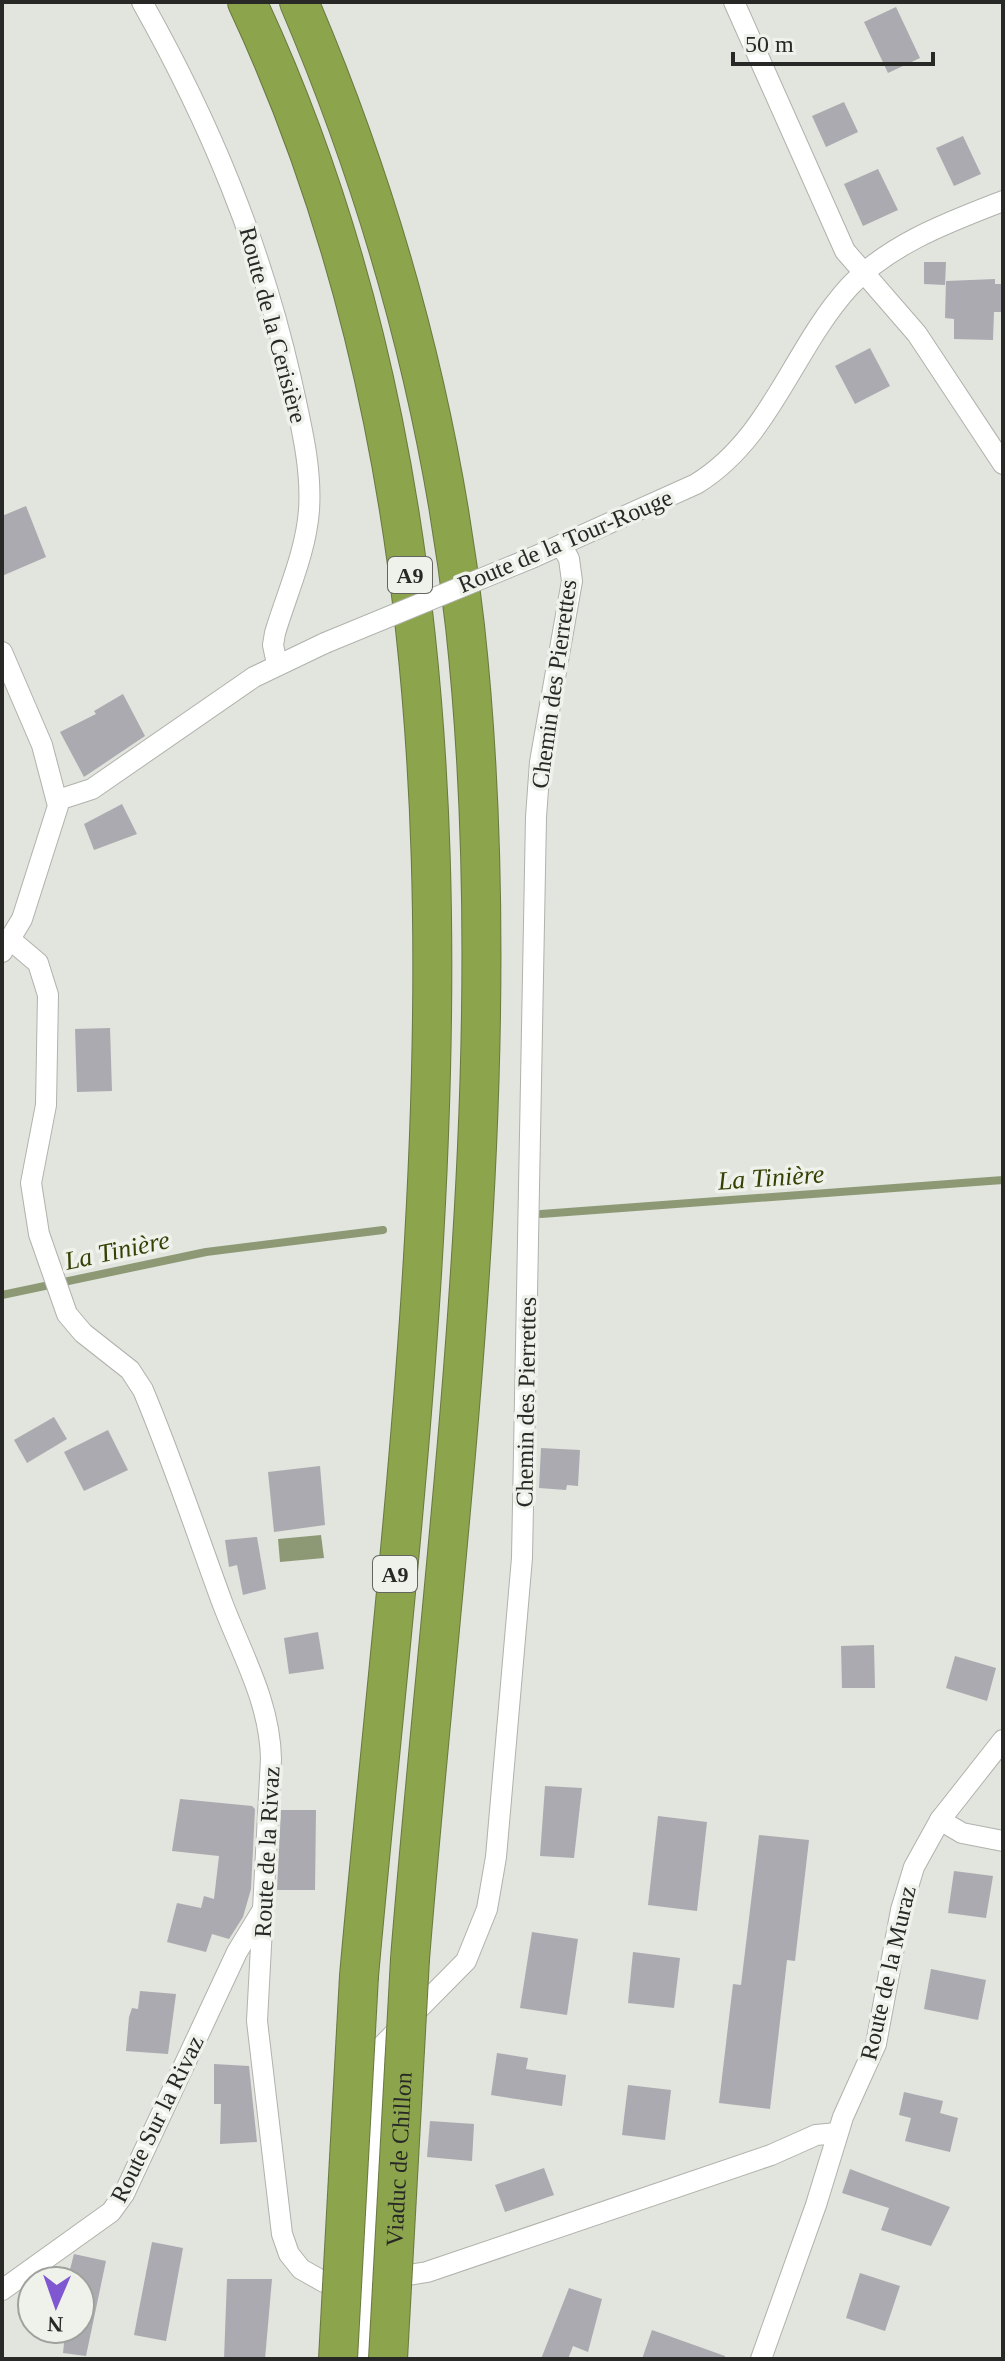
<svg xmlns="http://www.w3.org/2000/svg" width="1005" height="2361" viewBox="0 0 1005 2361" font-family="Georgia,serif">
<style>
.water{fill:#8d9975}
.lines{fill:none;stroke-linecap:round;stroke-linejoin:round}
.stream{stroke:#8d9975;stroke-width:8}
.building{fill:#abaab0}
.minor-casing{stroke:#b0b2ac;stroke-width:22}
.motorway-casing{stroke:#69793f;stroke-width:40}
.minor{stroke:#fff;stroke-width:20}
.motorway{stroke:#8ca44c;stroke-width:38}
.minor-bridge-casing{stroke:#b0b2ac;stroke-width:22;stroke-linecap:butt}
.motorway-bridge-casing{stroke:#69793f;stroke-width:40;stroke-linecap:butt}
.minor-bridge{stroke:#fff;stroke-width:20}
.motorway-bridge{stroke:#8ca44c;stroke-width:38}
.labels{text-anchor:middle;stroke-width:7;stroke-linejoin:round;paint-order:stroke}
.shield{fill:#eff1eb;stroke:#646461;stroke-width:2}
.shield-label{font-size:22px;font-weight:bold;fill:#282826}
.street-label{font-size:24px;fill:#282826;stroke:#eff1eb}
.water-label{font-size:26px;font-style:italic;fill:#334104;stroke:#eff1eb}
</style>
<rect width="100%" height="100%" fill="#e2e4de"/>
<polygon class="water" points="321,1535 324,1558 280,1562 278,1539"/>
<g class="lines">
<g class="stream">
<polyline points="541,1214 1003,1180"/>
<polyline points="2,1295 206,1252 383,1230"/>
</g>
</g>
<g class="building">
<polygon points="896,7 920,58 888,73 864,22"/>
<polygon points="844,102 858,132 826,147 812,116"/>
<polygon points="963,136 981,174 954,186 936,148"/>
<polygon points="878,169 898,210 863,226 844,184"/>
<polygon points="924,262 946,262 945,285 924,284"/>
<polygon points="995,279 995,284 1003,284 1003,312 994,312 993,340 954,339 954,319 945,318 946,281"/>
<polygon points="870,348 890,386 855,404 835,366"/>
<polygon points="26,506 46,557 2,576 2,516"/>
<polygon points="123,694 145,736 84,777 60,732 96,714 94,711"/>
<polygon points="122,804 137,834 94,850 84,824"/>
<polygon points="110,1028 112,1091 77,1092 75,1029"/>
<polygon points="54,1417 67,1439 27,1463 14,1440"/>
<polygon points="108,1430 128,1470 84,1491 64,1452"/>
<polygon points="541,1448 580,1450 578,1486 567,1485 566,1490 539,1488"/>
<polygon points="320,1466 325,1525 274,1532 268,1472"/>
<polygon points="257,1537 266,1589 243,1595 237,1565 229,1567 225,1540"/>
<polygon points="318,1632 324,1669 289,1674 284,1638"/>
<polygon points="874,1645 875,1688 842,1688 841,1646"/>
<polygon points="955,1656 996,1668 987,1701 946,1688"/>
<polygon points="545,1786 582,1788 574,1858 540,1856"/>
<polygon points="180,1799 252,1806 255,1809 251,1889 243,1917 229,1939 212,1934 206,1952 167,1942 177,1903 201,1908 204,1896 214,1899 219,1856 172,1851"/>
<polygon points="281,1810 316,1810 315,1890 277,1890"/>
<polygon points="658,1816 707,1822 697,1911 648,1905"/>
<polygon points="759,1835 809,1840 795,1961 787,1960 770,2109 719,2103 733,1984 741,1985"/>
<polygon points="954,1871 993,1876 986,1918 948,1913"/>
<polygon points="532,1932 578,1939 567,2015 520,2008"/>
<polygon points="633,1952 680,1958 674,2008 628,2003"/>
<polygon points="931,1969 986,1980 978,2020 924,2009"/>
<polygon points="140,1991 176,1994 168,2054 126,2051 129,2017 132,2008 138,2009"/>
<polygon points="497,2053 528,2058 526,2069 566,2075 562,2106 491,2095"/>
<polygon points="214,2064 249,2066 257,2142 220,2144 221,2104 214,2104"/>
<polygon points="628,2085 671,2090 665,2140 622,2135"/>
<polygon points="904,2092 943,2101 940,2113 958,2118 950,2152 905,2141 911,2118 899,2115"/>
<polygon points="430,2121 474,2124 472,2161 427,2157"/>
<polygon points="544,2168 554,2195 505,2212 495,2185"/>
<polygon points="850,2169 950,2207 931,2246 881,2230 889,2208 842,2193"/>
<polygon points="152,2242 183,2248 166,2341 134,2335"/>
<polygon points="74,2254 106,2261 86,2356 63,2353 65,2333 80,2335 80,2281 67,2281"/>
<polygon points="860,2273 900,2286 885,2331 846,2318"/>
<polygon points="227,2279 272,2279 265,2359 224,2359"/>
<polygon points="569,2288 602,2299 588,2352 573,2346 568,2359 541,2359"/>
<polygon points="652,2330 725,2356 725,2359 642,2359"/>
</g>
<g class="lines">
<defs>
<g id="minor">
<path d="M142,2C210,123 260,243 291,379C300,421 312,466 309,510C306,552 287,593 275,633L273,645L277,664"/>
<polyline points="734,2 845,251 917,334 1003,464"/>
<path d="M534,557L696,484C771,438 792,350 849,287C889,244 949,222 1003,201"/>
<polyline points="2,652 42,745 58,806 22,919 2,952"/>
<polyline points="58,800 92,789 254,677 325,643"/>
<path d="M12,941L38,963L48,995L46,1105L31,1183L39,1234L67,1314L83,1333L130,1370L143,1390C172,1459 196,1531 222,1602C242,1655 270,1702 271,1759L257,2021L282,2234L289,2254L301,2269L324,2282L346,2285L427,2272L771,2155L816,2135L837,2133"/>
<polyline points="940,1820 962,1833 1003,1841"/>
<polyline points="2,2290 111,2212 124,2194 237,1952 262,1911"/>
<polyline points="366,2359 375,2053 466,1961 487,1909 496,1857 522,1558 536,817 540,762 572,581 569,559 561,545"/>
<polyline points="761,2359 816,2205 843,2117 876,2044 901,1910 914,1867 940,1820 1003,1740"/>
</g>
<g id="motorway">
<path d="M247,2C534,616 417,1326 359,1976"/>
<path d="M299,2C384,201 441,410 465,626C513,1065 445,1521 410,1959"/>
</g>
</defs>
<use href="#minor" class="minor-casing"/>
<use href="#motorway" class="motorway-casing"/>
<use href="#minor" class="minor"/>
<use href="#motorway" class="motorway"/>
<defs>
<polyline id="minor-bridge" points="325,643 534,557"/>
<g id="motorway-bridge">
<polyline points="338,2359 359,1976"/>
<path id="s1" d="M388,2359L410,1959"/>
</g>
</defs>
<use href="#minor-bridge" class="minor-bridge-casing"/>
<use href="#motorway-bridge" class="motorway-bridge-casing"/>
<use href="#minor-bridge" class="minor-bridge"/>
<use href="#motorway-bridge" class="motorway-bridge"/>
</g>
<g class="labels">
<g class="shield">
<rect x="388" y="557" width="44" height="36" rx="6"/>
<rect x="373" y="1556" width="44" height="36" rx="6"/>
</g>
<g class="shield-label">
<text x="410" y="583">A9</text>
<text x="395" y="1582">A9</text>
</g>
<g class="street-label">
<text transform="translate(273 325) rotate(75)" y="8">Route de la Cerisière</text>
<text transform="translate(565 541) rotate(-23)" y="8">Route de la Tour-Rouge</text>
<text transform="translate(554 684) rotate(-82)" y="8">Chemin des Pierrettes</text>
<text transform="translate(526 1402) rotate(-89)" y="8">Chemin des Pierrettes</text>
<text transform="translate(267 1852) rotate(-87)" y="8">Route de la Rivaz</text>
<text transform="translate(888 1973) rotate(-77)" y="8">Route de la Muraz</text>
<text transform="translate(157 2119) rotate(-64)" y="8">Route Sur la Rivaz</text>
<text dy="8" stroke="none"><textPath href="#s1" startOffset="200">Viaduc de Chillon</textPath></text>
</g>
<g class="water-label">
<text transform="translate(771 1177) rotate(-4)" y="9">La Tinière</text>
<text transform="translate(117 1250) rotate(-12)" y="9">La Tinière</text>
</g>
</g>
<rect width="1005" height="2361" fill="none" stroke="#282826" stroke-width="8"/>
<g transform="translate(56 2305) rotate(182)"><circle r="38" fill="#eff1eb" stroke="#9fa19c" stroke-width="2"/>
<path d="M0-6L14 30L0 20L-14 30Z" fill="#7f57d1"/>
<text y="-12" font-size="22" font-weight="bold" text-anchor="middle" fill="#282826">N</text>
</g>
<path d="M733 52v12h200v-12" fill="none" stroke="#282826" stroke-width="4"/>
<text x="745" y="52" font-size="24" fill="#282826" stroke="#eff1eb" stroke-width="6" paint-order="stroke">50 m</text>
</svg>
